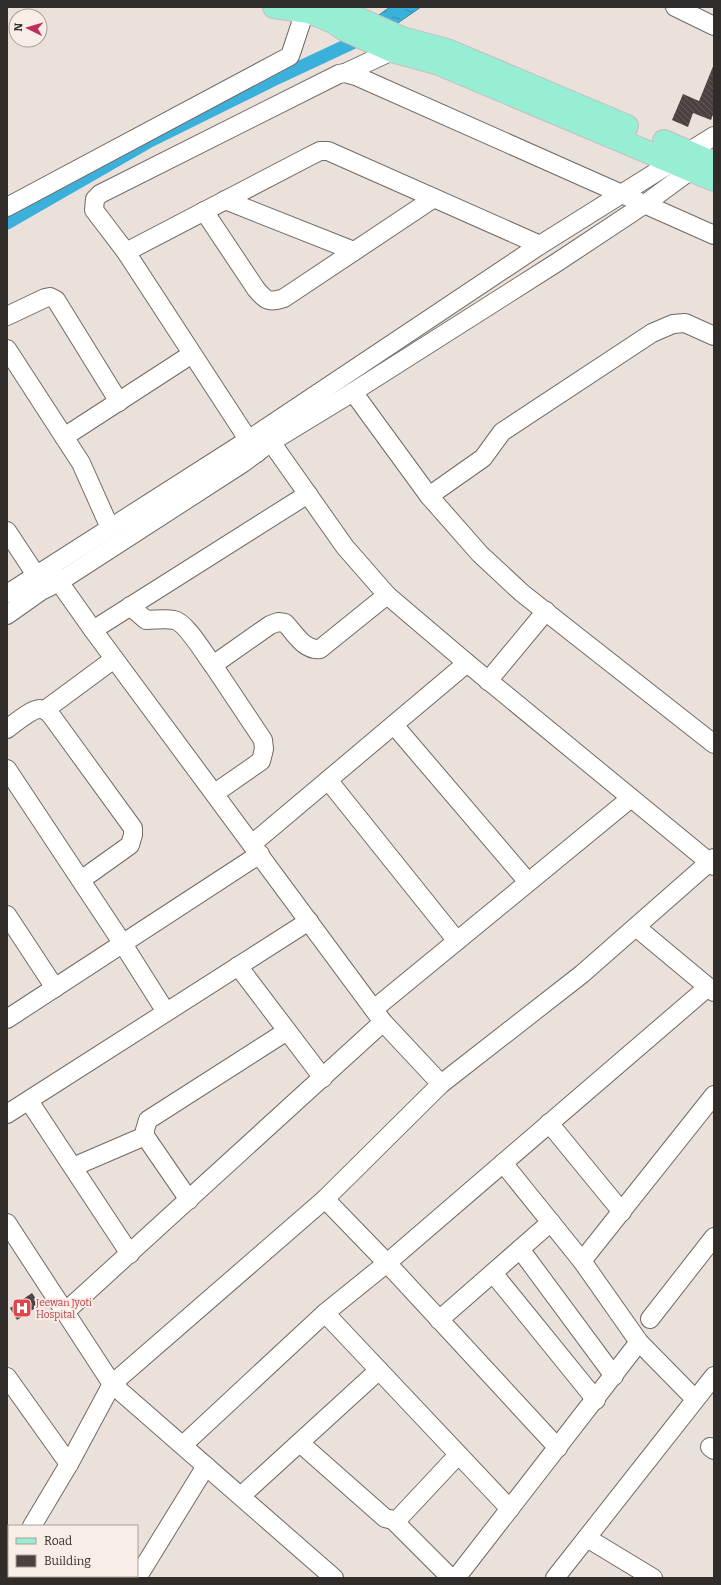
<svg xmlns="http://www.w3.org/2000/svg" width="721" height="1585" viewBox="0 0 721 1585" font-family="Bitter,serif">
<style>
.water{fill:url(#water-ripples);stroke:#3788a6}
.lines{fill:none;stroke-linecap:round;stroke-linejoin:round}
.canal{stroke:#3ab0db;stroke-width:13}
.building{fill:url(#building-back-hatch)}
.minor-casing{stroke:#726a64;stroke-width:20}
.major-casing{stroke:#c1c0bf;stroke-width:24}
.minor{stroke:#fff;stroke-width:18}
.major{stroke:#97eed4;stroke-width:22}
.labels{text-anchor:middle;stroke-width:4;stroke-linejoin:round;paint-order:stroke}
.health-label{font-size:10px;fill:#be3a42;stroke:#f8eee7;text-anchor:start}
</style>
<defs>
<pattern id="water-ripples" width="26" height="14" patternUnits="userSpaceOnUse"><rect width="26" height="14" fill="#3ab0db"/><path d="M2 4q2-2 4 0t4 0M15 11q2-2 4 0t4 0" fill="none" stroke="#318fb2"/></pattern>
<pattern id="building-back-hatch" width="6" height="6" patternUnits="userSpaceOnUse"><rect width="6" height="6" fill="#4b4141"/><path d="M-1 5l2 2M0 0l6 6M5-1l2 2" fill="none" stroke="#635a5a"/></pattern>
</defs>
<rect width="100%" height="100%" fill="#eae1da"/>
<polygon class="water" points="390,7 421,7 395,25 376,17"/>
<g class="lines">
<polyline class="canal" points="7,223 148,142 277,78 354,42 365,35"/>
</g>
<g class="building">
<polygon points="714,64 714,112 711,120 693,113 688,127 672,120 683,94 699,101"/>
<polygon points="32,1293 40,1305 17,1320 10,1308"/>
</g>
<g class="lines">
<defs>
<g id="minor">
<polyline points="675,7 714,26"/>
<polyline points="345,73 392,51 397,43"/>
<polyline points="225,200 354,251"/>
<polyline points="7,207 290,56 305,11"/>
<path d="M204,211L256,289C266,301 269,303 284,298L434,198"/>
<polyline points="126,252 310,156 320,151 328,151 540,245"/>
<polyline points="7,316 45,298 50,297 56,300 119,402"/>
<polyline points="7,349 81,463 110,528"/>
<polyline points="353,392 429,496 480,554 522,593 714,744"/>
<polyline points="64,437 192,354"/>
<polyline points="271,442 345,547 387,595 467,663 714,866"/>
<polyline points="257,453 126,252 94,210 95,199 100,194 339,74 345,73 356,76 714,235"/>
<polyline points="429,496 483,458 502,432 652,333 673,324 685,323 714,336"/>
<polyline points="7,531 36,575"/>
<polyline points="52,572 93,630 383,1022 441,1084"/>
<polyline points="7,594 248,440 540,245 714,136"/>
<path d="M130,606L146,620C155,620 165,618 174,620C186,622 205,655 213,665L270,625L278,622L285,623C295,633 304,651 320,649L387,595"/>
<polyline points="7,615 41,591 59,582 243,463 271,442 353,392 556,263 645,204 691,170 700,165"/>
<polyline points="93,630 308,494"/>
<polyline points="213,665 263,740 264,749 261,761 215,793"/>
<polyline points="488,681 546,611"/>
<polyline points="45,710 114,659"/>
<polyline points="394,725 528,882"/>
<path d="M7,729C14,724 31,709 40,709C46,709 50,714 53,718L133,828V835L130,845L81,880"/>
<polyline points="7,769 123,944 166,1012"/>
<polyline points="328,780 457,941"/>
<polyline points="252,844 467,663"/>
<polyline points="7,915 55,988"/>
<polyline points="636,927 714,992"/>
<polyline points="238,966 323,1078"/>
<polyline points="374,1009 631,798"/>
<polyline points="7,1019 260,854"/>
<polyline points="29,1101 130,1254"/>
<polyline points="7,1114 309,921"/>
<polyline points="549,1123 622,1212"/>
<polyline points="503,1163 582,1261 639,1342 695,1399"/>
<polyline points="73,1167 145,1136"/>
<polyline points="325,1199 387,1263 558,1448"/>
<polyline points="189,1200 145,1136 145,1130 148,1120 287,1031"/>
<polyline points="7,1223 112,1384 334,1578"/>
<polyline points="520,1249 614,1376"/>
<polyline points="582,1261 714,1095"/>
<polyline points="493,1273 596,1400"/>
<polyline points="65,1312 383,1022"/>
<polyline points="325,1313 510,1509"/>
<polyline points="650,1319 714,1237"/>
<polyline points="439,1320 551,1222"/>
<polyline points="7,1377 69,1464"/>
<polyline points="300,1443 385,1518 393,1520 399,1518 458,1455"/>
<polyline points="183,1445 325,1313 387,1263 708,987"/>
<polyline points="710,1447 714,1450"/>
<polyline points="241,1496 379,1370"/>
<polyline points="393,1520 451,1578"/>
<polyline points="32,1526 69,1464 112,1384 325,1199 441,1084 582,974 714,858"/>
<polyline points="587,1538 653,1578"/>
<polyline points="7,1567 9,1564"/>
<polyline points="113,1576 116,1578"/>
<polyline points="137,1578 206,1466"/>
<polyline points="456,1578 639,1342"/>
<polyline points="555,1578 714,1376"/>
</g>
<g id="major">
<polyline points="274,7 309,12 333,22 345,30 392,51 439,64 714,180"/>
<polyline points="333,7 402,38 447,50 627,126"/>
<polyline points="664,141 714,163"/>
</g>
</defs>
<use href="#minor" class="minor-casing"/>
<use href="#major" class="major-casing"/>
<use href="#minor" class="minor"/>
<use href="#major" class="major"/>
</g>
<defs>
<symbol id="hospital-square" viewBox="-11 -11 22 22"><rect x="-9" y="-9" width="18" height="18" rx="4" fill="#e0444e" stroke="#f8eee7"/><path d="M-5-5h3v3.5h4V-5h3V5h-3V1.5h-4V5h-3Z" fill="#fff"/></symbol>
</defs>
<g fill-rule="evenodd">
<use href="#hospital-square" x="11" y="1297" width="22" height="22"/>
</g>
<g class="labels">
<g class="health-label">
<text x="36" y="1306">Jeewan Jyoti<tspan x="36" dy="12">Hospital</tspan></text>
</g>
</g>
<rect width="721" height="1585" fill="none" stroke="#2f2c29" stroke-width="16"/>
<rect x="8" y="1525" width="130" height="52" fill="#f8eee7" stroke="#a8a09b"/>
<rect x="16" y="1538" width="20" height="6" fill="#97eed4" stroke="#a8a09b"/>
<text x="44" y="1545" font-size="12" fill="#2f2c29">Road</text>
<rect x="16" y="1555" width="20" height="12" fill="#4b4141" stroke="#a8a09b"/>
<text x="44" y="1565" font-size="12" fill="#2f2c29">Building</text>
<g transform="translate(28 28) rotate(275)"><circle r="19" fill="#f8eee7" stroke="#a8a09b"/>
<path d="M0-3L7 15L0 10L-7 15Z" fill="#bd2f5f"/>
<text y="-6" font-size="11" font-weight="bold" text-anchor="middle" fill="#2f2c29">N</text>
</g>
</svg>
